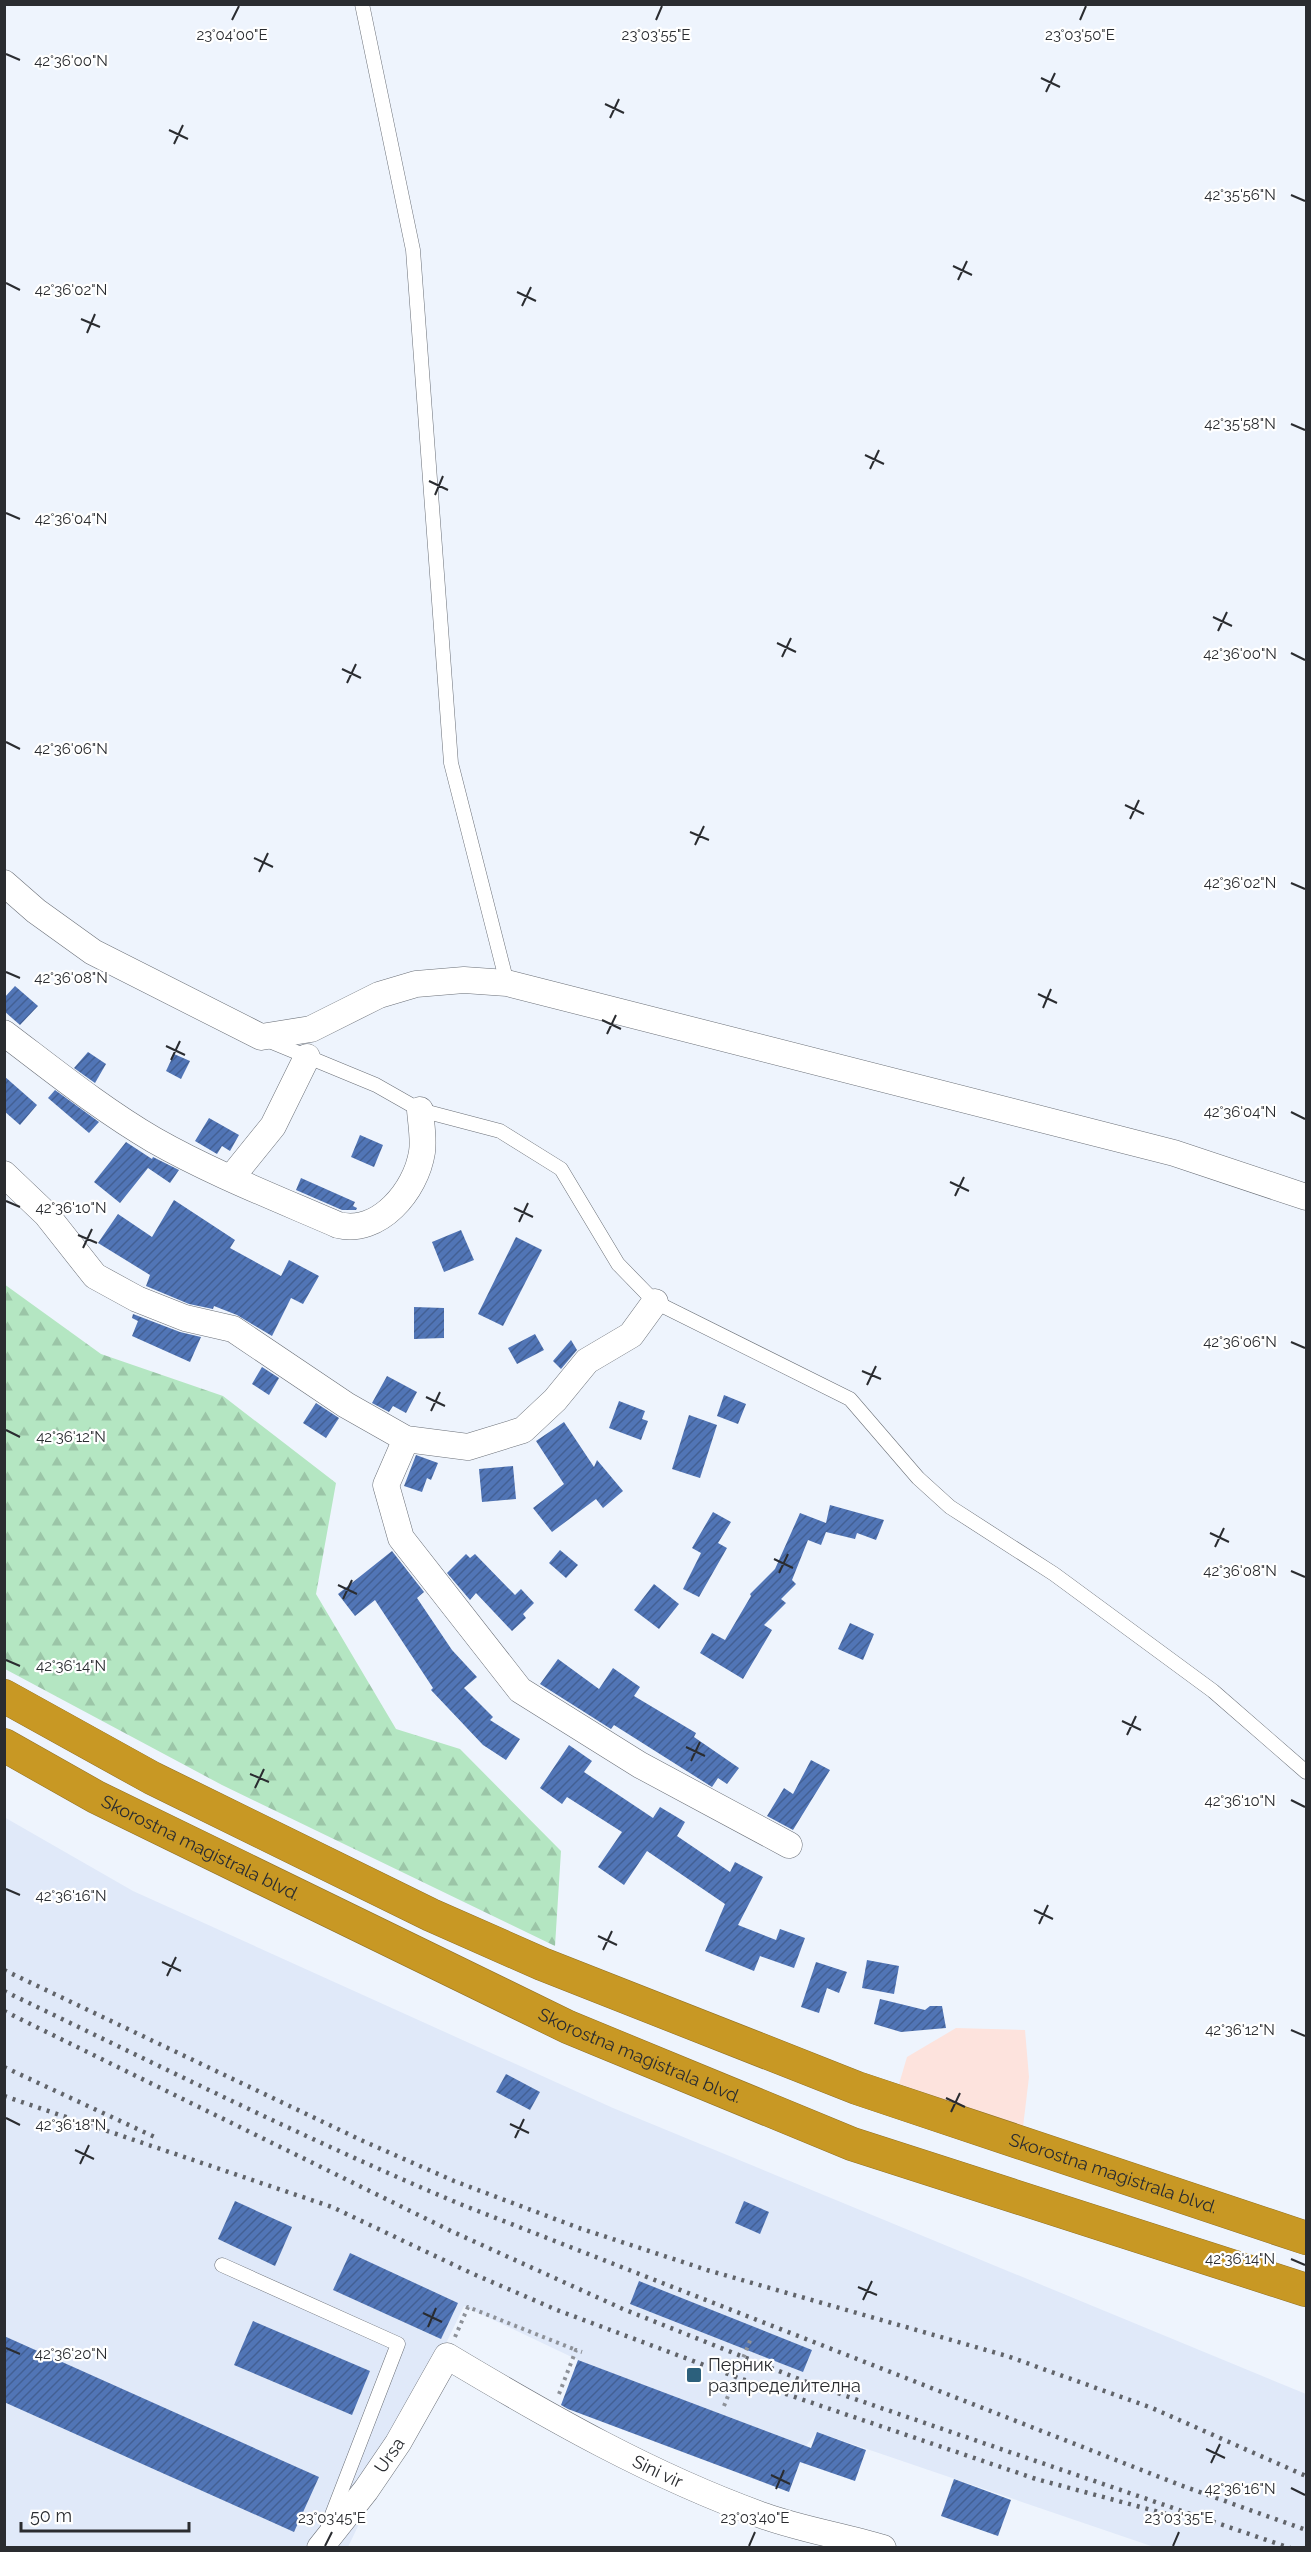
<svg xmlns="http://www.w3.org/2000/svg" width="1311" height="2552" viewBox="0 0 1311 2552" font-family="Raleway,sans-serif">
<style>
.commercial{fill:#fde3dd}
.built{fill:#e0e9f9}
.forest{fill:url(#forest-firs)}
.building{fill:url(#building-hatch)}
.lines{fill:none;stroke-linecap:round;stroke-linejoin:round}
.lane-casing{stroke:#6a6f77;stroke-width:15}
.street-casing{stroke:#6a6f77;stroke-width:27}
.highway-casing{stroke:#917228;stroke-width:34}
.path{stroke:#8d9198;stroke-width:4;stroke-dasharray:3 4.5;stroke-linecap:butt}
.lane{stroke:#fff;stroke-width:14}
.street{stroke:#fff;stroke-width:26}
.highway{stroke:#c89824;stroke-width:33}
.rail{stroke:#61646a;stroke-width:4.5;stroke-dasharray:3 6;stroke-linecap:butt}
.ticks{fill:none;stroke:#2a2c30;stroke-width:2}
.poi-dot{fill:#2c607c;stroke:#fff;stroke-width:2}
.labels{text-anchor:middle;stroke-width:4.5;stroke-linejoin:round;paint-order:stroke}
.street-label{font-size:18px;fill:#2a2c30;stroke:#fff}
.poi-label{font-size:18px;fill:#2a2c30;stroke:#fff;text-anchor:start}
.ticks-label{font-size:15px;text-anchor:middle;fill:#2a2c30;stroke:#fff;stroke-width:4.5;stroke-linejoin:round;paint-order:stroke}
</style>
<defs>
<pattern id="forest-firs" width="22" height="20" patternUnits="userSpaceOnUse" patternTransform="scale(1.5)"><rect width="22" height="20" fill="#b4e6c2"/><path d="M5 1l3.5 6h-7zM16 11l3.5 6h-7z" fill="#9bc5a7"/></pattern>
<pattern id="building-hatch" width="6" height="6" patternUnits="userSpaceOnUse" patternTransform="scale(1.5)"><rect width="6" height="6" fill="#5175b6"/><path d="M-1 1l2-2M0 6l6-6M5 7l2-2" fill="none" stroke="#436094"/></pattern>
</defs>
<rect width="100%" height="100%" fill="#eef4fd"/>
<polygon class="commercial" points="956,2028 1025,2030 1029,2077 1023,2127 899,2084 907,2057"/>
<polygon class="built" points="4,1817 133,1891 613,2108 1306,2394 1306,2547 1154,2547 817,2432 806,2446 578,2360 464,2306 348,2547 5,2547"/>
<polygon class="forest" points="4,1284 101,1354 223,1396 336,1483 316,1594 396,1729 460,1749 561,1851 555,1946 222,1785 5,1669"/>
<g class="building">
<polygon points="15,986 38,1006 20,1025 4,1011 4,998"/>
<polygon points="88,1052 106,1064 95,1083 74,1068"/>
<polygon points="174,1054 190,1061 181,1079 166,1071"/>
<polygon points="4,1076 37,1105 20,1125 4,1111"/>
<polygon points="55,1090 99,1122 89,1133 48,1098"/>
<polygon points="209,1118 239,1135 230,1151 222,1146 217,1154 195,1141"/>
<polygon points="360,1135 383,1145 374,1167 351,1157"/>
<polygon points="126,1142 152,1159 153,1157 179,1170 170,1183 148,1168 120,1203 94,1182"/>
<polygon points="301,1178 355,1202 353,1206 357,1208 356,1210 342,1210 296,1190"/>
<polygon points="174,1200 235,1240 230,1248 281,1276 289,1260 319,1276 303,1304 291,1298 272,1336 237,1315 214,1306 213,1309 189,1304 146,1286 150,1275 98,1243 118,1214 152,1237"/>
<polygon points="461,1230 474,1260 444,1272 432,1242"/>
<polygon points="516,1237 542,1250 503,1326 478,1314"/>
<polygon points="414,1307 444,1308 444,1338 414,1339"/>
<polygon points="133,1314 180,1332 201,1337 190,1362 132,1336 138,1321 132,1318"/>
<polygon points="535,1334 544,1350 517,1364 508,1348"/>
<polygon points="571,1340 577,1350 561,1369 553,1361"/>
<polygon points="262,1367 279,1378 269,1395 252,1384"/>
<polygon points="387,1376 417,1392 406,1413 393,1406 389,1412 372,1403"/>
<polygon points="724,1395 746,1404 738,1424 717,1416"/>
<polygon points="619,1401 645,1411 642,1419 648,1421 641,1440 609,1428"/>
<polygon points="316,1403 339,1418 326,1438 303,1423"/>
<polygon points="689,1415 717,1425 700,1478 672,1469"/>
<polygon points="564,1422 594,1467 597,1460 623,1491 603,1508 596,1499 552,1532 533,1508 564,1484 536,1441"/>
<polygon points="416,1455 438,1463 431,1480 427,1478 422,1492 404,1486"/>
<polygon points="513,1466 516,1499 482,1502 479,1469"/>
<polygon points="830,1505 884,1520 876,1540 857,1533 855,1539 826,1532 821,1545 808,1540 792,1580 796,1584 781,1599 786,1603 764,1625 772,1630 743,1679 700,1653 712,1633 725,1640 751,1596 750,1594 775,1569 800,1513 826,1523"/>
<polygon points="713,1512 731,1522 718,1543 727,1548 699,1597 683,1589 701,1553 692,1548"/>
<polygon points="560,1550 578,1565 566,1578 549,1563"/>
<polygon points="392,1551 424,1592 417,1598 452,1650 477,1677 464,1688 493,1717 490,1720 520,1739 506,1760 483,1745 431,1690 433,1688 375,1600 355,1616 338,1594"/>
<polygon points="466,1554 470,1558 475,1554 515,1595 521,1589 534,1603 523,1614 526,1618 512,1631 476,1593 470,1600 447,1573"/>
<polygon points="654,1584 679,1604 659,1629 634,1610"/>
<polygon points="850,1623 874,1634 863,1660 838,1649"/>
<polygon points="558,1659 599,1689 613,1668 640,1687 634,1696 696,1733 694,1737 739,1768 727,1784 718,1778 712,1787 614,1725 611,1729 540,1684"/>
<polygon points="569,1745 592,1761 584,1772 653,1818 660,1807 685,1822 677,1836 730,1872 735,1862 763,1877 738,1925 776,1940 780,1929 805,1938 794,1968 760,1956 754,1971 705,1951 725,1904 647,1851 624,1885 598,1867 622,1832 567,1797 562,1804 540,1788"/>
<polygon points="811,1760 830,1770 793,1830 767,1816 784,1788 793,1794"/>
<polygon points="867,1960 899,1966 894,1994 862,1988"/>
<polygon points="816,1962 847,1972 839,1993 827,1988 819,2013 801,2007"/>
<polygon points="880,1999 925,2010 930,2006 942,2006 946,2028 901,2032 874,2024"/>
<polygon points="506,2074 540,2092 530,2110 496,2092"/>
<polygon points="235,2201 292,2227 275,2266 218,2239"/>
<polygon points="744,2201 769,2212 760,2234 735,2223"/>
<polygon points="350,2253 458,2303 441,2339 333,2290"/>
<polygon points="639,2281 812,2350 803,2372 630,2304"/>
<polygon points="253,2321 370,2371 352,2415 234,2365"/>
<polygon points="4,2336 319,2477 294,2532 4,2402"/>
<polygon points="578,2360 811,2448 817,2432 866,2450 855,2481 800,2462 789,2492 568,2409 561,2405"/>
<polygon points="954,2479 1011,2500 998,2536 941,2516"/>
</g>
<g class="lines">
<defs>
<g id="lane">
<polyline points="362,4 413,250 451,763 507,983"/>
<polyline points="267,1040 376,1085 420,1110 500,1131 561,1169 618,1264 655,1302 850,1399 918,1478 950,1507 1054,1574 1213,1691 1306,1772"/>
<polyline points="222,2265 398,2344 328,2525"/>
</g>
<g id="street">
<polyline points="4,883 36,911 93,952 261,1037 311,1029 379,995 416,984 464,980 507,983 1174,1153 1306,1197"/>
<path d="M4,1033C53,1070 101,1109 154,1140C212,1173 276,1198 338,1225C379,1235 416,1191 422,1152C424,1139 421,1123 420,1110"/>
<polyline points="4,1174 46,1214 95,1276 137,1299 185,1318 233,1329 346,1405 406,1439 468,1447 523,1430 555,1400 587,1361 631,1335 655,1302"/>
<polyline points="231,1178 273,1126 307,1057"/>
<polyline points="406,1439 386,1485 401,1538 520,1690 640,1765 789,1845"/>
<path id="s1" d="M320,2548L366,2490L398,2443L447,2356C549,2417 652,2476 764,2516C803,2530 844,2536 883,2548"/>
</g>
<g id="highway">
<path id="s2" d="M4,1696L152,1778L431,1915L542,1964L857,2088L1306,2238"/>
<path id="s3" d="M4,1745L96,1797L568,2027L852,2144L1306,2290"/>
</g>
</defs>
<use href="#lane" class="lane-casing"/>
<use href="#street" class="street-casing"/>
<use href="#highway" class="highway-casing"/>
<g class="path">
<polyline points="455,2337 468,2307 576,2350"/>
<polyline points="559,2394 576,2350 582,2352"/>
<polyline points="724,2406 751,2338"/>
</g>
<use href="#lane" class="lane"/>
<use href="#street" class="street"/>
<use href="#highway" class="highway"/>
<g class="rail">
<polyline points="4,1970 363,2141 454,2181 579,2228 707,2270 1007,2356 1152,2408 1306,2476"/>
<path d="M4,1991C156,2064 305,2139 460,2204L1180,2485L1306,2530"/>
<polyline points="4,2011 451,2231 623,2309 814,2385 1290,2548"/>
<polyline points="4,2067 159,2139"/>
<polyline points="4,2096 332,2207 471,2273 557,2310 736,2377 1036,2479 1174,2516"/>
</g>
</g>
<path class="ticks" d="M232,20L239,6M656,20L662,6M1080,20L1086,6M6,54L20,60M1041,78L1060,87M1046,92L1055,73M605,104L624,113M610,118L619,99M169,130L188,139M174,144L183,125M1291,195L1305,201M953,266L972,275M958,280L967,261M6,283L20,290M517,292L536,301M522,306L531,287M81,319L100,327M87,333L95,314M1291,424L1305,430M865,455L884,464M870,469L879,450M429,481L448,490M435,495L443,476M6,513L20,519M1213,617L1232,626M1218,631L1227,612M777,643L796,652M1291,653L1305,660M782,657L791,638M342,669L361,678M347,683L356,664M6,742L20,749M1125,805L1144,814M1130,819L1139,800M690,832L709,840M695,845L704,826M254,858L273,867M259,872L268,853M1291,883L1305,889M6,972L20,978M1038,994L1057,1003M1043,1008L1051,989M602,1020L621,1029M607,1034L616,1015M166,1046L185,1055M171,1060L180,1041M1291,1112L1305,1119M950,1182L969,1191M955,1196L964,1177M6,1201L20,1207M514,1208L533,1217M519,1222L528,1203M78,1235L97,1243M83,1248L92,1229M1291,1342L1305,1348M862,1371L881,1379M867,1385L876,1366M426,1397L445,1406M431,1411L440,1392M6,1430L20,1437M1210,1533L1229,1542M1215,1547L1224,1528M774,1559L793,1568M1291,1571L1305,1577M779,1573L788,1554M338,1585L357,1594M343,1599L352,1580M6,1660L20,1666M1122,1721L1141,1730M1127,1735L1136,1716M686,1747L705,1756M691,1761L700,1742M250,1774L269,1782M255,1788L264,1769M1291,1800L1305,1807M6,1889L20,1895M1034,1910L1053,1919M1039,1924L1048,1905M598,1936L617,1945M603,1950L612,1931M162,1962L181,1971M167,1976L176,1957M1291,2030L1305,2036M946,2098L965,2107M951,2112L960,2093M6,2118L20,2125M510,2124L529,2133M515,2138L524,2119M75,2150L94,2159M80,2164L89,2145M1291,2259L1305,2265M858,2287L877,2295M863,2300L872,2281M423,2313L442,2322M428,2327L436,2308M6,2348L20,2354M1206,2449L1225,2458M1211,2463L1220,2444M771,2475L790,2484M1291,2488L1305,2495M776,2489L784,2470M325,2546L332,2532M749,2546L755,2532M1173,2546L1179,2532"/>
<rect class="poi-dot" x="686" y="2367" width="16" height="16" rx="3"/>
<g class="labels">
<g class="street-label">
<text dy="6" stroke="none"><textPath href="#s3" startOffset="222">Skorostna magistrala blvd.</textPath></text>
<text dy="6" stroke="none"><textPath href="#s3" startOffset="708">Skorostna magistrala blvd.</textPath></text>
<text dy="6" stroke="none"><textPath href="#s2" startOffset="1210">Skorostna magistrala blvd.</textPath></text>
<text dy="6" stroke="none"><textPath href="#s1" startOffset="116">Ursa</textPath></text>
<text dy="6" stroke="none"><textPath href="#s1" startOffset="471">Sini vir</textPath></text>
</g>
<g class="poi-label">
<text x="708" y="2371">Перник<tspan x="708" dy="21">разпределителна</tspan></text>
</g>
</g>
<g class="ticks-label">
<text x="232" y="40">23°04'00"E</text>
<text x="656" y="40">23°03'55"E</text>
<text x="1080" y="40">23°03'50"E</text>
<text x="71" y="66">42°36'00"N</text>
<text x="1240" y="200">42°35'56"N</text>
<text x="71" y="295">42°36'02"N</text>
<text x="1240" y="429">42°35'58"N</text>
<text x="71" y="524">42°36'04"N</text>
<text x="1240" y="659">42°36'00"N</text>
<text x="71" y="754">42°36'06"N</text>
<text x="1240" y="888">42°36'02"N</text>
<text x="71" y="983">42°36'08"N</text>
<text x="1240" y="1117">42°36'04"N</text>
<text x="71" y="1213">42°36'10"N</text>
<text x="1240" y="1347">42°36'06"N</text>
<text x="71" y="1442">42°36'12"N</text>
<text x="1240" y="1576">42°36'08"N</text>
<text x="71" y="1671">42°36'14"N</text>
<text x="1240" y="1806">42°36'10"N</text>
<text x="71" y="1901">42°36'16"N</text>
<text x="1240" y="2035">42°36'12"N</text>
<text x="71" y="2130">42°36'18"N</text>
<text x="1240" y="2264">42°36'14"N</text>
<text x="71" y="2359">42°36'20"N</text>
<text x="1240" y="2494">42°36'16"N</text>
<text x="332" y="2523">23°03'45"E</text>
<text x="755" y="2523">23°03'40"E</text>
<text x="1179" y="2523">23°03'35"E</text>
</g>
<rect width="1311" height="2552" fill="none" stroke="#2a2c30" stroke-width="12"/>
<path d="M21 2522v9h168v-9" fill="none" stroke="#2a2c30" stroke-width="3"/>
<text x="30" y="2522" font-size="18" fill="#2a2c30" stroke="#ffffff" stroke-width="4.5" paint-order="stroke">50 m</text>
</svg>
